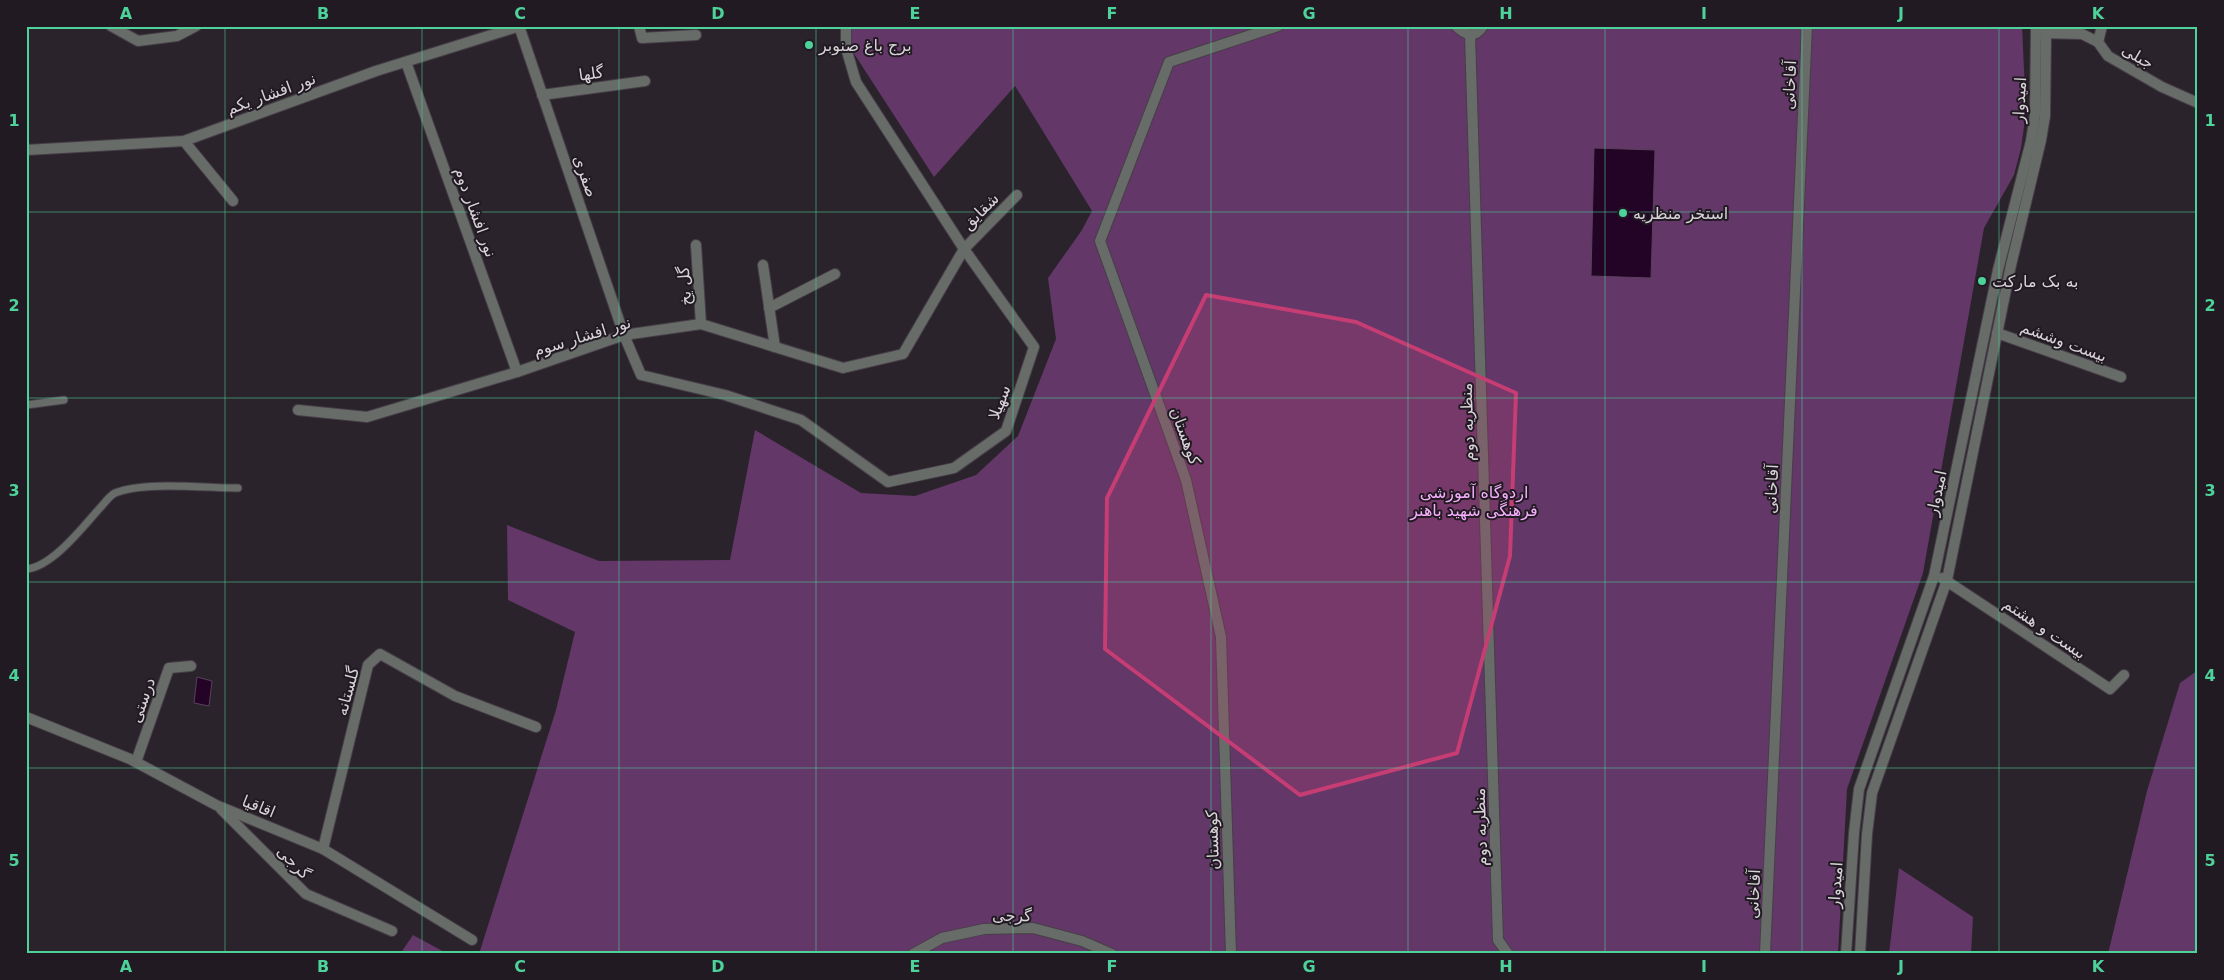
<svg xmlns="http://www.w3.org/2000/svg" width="2224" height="980" viewBox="0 0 2224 980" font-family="'DejaVu Sans',Vazirmatn,sans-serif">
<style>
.green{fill:#633768}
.water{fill:#230326;stroke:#59415b}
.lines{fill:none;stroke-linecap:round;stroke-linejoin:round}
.service-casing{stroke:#473f47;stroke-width:9}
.minor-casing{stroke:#473f47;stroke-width:12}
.service{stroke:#676c69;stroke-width:7}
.minor{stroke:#676c69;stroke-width:10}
.marked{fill:#c63d74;fill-opacity:0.2;stroke:#c63d74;stroke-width:4;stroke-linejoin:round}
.grid{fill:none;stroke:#4dd39a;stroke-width:1;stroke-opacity:0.55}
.poi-dot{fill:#4dd39a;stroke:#211a22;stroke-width:2}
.labels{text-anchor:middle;stroke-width:4;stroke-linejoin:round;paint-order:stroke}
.poi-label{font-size:16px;fill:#d8d3d8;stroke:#211a22;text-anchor:start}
.street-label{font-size:16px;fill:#d8d3d8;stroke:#211a22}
.park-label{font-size:16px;fill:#f6b0fd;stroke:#211a22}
.neatline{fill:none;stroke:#4dd39a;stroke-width:2}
.grid-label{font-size:16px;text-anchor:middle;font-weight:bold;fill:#4dd39a}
</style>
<rect width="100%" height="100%" fill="#2b232b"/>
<g class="green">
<polygon points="849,26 2022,26 2026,113 2021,148 2014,175 1984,228 1923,573 1847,789 1838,954 479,954 556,710 575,632 508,600 507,525 599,561 730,560 755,430 861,493 915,496 976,475 1018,436 1056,339 1048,278 1082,230 1092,211 1015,86 934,177 851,49"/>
<polygon points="2198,670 2198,954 2108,954 2147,791 2180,683"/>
<polygon points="1899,868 1973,917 1971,954 1889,954"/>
<polygon points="413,935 448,954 400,954"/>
</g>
<g class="water">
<polygon points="1594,148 1655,150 1651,278 1591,276"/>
<polygon points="197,677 212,681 209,706 194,703"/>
</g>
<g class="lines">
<defs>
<g id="service">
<polyline points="26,405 64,400"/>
<path d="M26,569C51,568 83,527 99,509C104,504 109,496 115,493C143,481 206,488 238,488"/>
</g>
<g id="minor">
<polyline points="111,26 138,41 177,36 196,26"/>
<polyline points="519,26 624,335 641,375 725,395 801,420 888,482 954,468 1006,431 1034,347 964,249 856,82 846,48 846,26"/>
<polyline points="639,26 642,38 696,35"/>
<path d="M1456,26C1465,35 1475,39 1483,26"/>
<polyline points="2040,33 2082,34 2098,42 2108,56 2162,87 2198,103"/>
<polyline points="1470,35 1498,940 1508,954"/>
<polyline points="2098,42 2102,26"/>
<polyline points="406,62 517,372"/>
<polyline points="542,95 645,81"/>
<polyline points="184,141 233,201"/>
<polyline points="26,150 184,141 376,71 520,26"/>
<polyline points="696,245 701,324"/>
<polyline points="763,265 775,347"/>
<polyline points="769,308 835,274"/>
<polyline points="1997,333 2121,377"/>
<polyline points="298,410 367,417 517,372 624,335 701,324 843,368 903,354 964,249 1017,195"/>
<polyline points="1942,578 2110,689 2124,675"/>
<polyline points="26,717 130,759 216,805 323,849 472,940"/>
<polyline points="136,762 169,668 191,666"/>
<polyline points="221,809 306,894 392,931"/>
<polyline points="323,849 368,665 380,654 455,696 536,727"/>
<polyline points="913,954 942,938 984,929 1033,928 1082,941 1112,954"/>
<polyline points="1231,954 1221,637 1186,480 1100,241 1169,62 1278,26"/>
<polyline points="1765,954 1807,26"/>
<polyline points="1846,954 1854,833 1859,789 1934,576 1998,270 2031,141 2035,115 2036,26"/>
<polyline points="1860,954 1867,834 1872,793 1947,580 2011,265 2041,140 2045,116 2046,33"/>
</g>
</defs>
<use href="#service" class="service-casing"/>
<use href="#minor" class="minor-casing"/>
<use href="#service" class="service"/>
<use href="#minor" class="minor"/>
</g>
<path class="marked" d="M1206,295L1356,322L1516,393L1510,556L1457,753L1300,795L1105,649L1107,498Z"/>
<path class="grid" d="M225,26V954M422,26V954M619,26V954M816,26V954M1013,26V954M1211,26V954M1408,26V954M1605,26V954M1802,26V954M1999,26V954M26,212H2198M26,398H2198M26,582H2198M26,768H2198"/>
<g class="poi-dot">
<circle cx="809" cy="45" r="5"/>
<circle cx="1623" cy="213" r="5"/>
<circle cx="1982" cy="281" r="5"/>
</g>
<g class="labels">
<g class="poi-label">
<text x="819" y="51">برج باغ صنوبر</text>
<text x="1633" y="219">استخر منظریه</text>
<text x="1992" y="287">به بک مارکت</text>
</g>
<g class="street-label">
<text transform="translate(2138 56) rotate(30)" y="6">جبلی</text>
<text transform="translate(591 73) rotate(-8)" y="6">گلها</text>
<text transform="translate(1789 85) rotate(-87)" y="6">آقاخانی</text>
<text transform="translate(271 93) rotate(-20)" y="6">نور افشار یکم</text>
<text transform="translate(2019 100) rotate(-87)" y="6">امیدوار</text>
<text transform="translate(586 176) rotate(71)" y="6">صفری</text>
<text transform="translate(980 211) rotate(-45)" y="6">شقایق</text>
<text transform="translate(476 212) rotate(70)" y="6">نور افشار دوم</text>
<text transform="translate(684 286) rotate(-94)" y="6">گل یخ</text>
<text transform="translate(582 336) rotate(-17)" y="6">نور افشار سوم</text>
<text transform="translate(2064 341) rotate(20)" y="6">بیست وششم</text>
<text transform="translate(999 402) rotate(-69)" y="6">سهیلا</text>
<text transform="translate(1467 422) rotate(-92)" y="6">منظریه دوم</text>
<text transform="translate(1186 436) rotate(70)" y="6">کوهستان</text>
<text transform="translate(1771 489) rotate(-87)" y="6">آقاخانی</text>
<text transform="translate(1936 493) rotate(-78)" y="6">امیدوار</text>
<text transform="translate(2045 628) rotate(34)" y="6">بیست و هشتم</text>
<text transform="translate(347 691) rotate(-75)" y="6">گلستانه</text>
<text transform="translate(142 700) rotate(-71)" y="6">درستی</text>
<text transform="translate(259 806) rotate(22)" y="6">اقاقیا</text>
<text transform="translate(1480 827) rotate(-92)" y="6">منظریه دوم</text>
<text transform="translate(1212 840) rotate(-92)" y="6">کوهستان</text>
<text transform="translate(294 862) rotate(45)" y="6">گرجی</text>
<text transform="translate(1835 885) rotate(-86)" y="6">امیدوار</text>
<text transform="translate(1753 894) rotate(-87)" y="6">آقاخانی</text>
<text transform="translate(1012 915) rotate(1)" y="6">گرجی</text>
</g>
<g class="park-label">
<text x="1474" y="498">اردوگاه آموزشی<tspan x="1474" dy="18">فرهنگی شهید باهنر</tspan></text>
</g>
</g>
<rect width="2224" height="980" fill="none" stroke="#211a22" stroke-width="55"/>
<rect x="28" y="28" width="2168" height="924" class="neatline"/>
<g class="grid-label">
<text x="126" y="19">A</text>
<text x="323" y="19">B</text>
<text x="520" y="19">C</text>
<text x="718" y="19">D</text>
<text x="915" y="19">E</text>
<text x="1112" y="19">F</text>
<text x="1309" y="19">G</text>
<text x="1506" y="19">H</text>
<text x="1704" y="19">I</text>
<text x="1901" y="19">J</text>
<text x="2098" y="19">K</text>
<text x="14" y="126">1</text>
<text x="2210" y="126">1</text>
<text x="14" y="311">2</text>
<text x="2210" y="311">2</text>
<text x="14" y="496">3</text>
<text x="2210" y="496">3</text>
<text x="14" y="681">4</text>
<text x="2210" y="681">4</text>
<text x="14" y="866">5</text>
<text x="2210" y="866">5</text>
<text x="126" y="972">A</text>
<text x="323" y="972">B</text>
<text x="520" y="972">C</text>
<text x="718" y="972">D</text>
<text x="915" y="972">E</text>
<text x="1112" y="972">F</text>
<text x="1309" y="972">G</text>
<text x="1506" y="972">H</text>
<text x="1704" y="972">I</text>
<text x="1901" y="972">J</text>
<text x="2098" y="972">K</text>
</g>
</svg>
